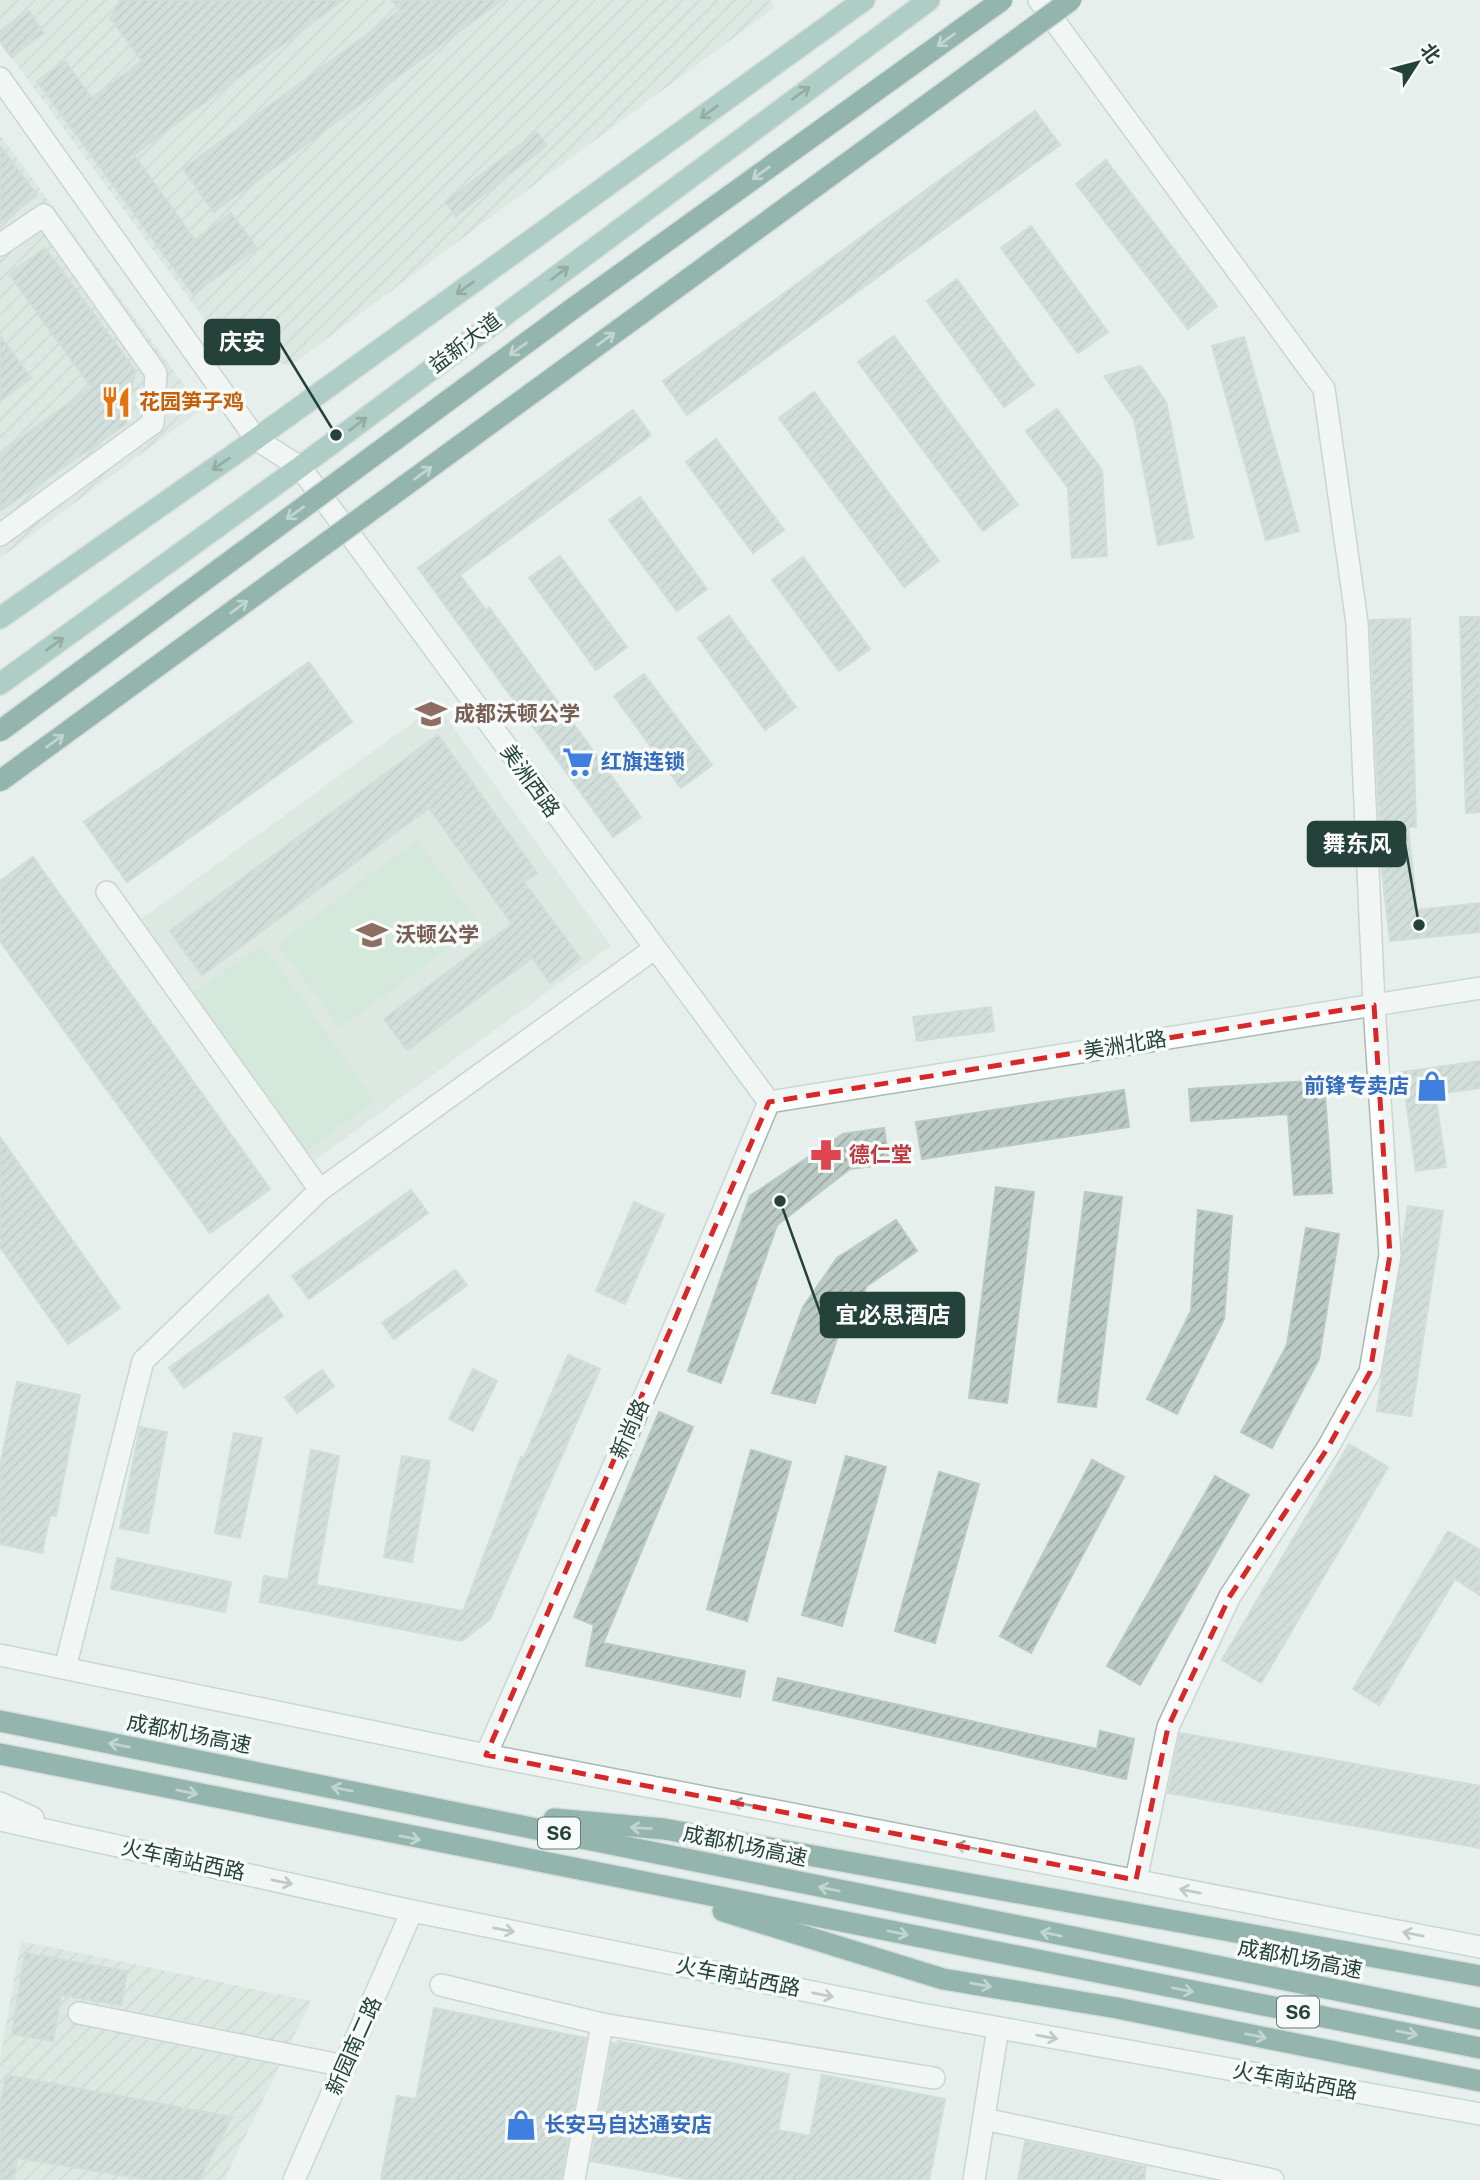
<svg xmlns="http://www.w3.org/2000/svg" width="1480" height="2180" viewBox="0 0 1480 2180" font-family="'Public Sans','Noto Sans SC',sans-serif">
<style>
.built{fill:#d4dfda}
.industrial{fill:url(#industrial-furrows)}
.park{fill:#bfe0c8}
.building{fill:url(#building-hatch);stroke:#b8c9c2;stroke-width:2}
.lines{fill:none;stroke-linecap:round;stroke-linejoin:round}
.street-casing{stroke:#a8b8b2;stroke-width:24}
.secondary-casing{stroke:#a4bbb3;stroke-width:24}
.primary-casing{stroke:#c2cac8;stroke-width:24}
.highway-casing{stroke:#c2cac8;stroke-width:24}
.street{stroke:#fff;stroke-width:21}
.secondary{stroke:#fff;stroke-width:21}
.primary{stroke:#6aa596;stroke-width:21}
.highway{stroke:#2f6f62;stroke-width:21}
.highway-bridge-casing{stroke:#c2cac8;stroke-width:24;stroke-linecap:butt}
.highway-bridge{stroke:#2f6f62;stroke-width:21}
.oneway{stroke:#93b5ae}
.oneway2{stroke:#365b51}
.oneway3{stroke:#92a09c}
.marked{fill:none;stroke:#d62828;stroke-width:5;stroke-dasharray:14 9;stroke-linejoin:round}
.labels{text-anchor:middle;stroke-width:7;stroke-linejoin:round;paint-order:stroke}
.shield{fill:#f7fbf9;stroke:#637a73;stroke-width:2}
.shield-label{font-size:19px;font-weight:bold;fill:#24423a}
.street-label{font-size:21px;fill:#24423a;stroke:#f7fbf9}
.food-label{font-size:21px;font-weight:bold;fill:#c56008;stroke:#f7fbf9;text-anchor:start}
.education-label{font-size:21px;font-weight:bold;fill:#785e54;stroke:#f7fbf9;text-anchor:start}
.shop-label{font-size:21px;font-weight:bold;fill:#366cbe;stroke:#f7fbf9;text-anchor:start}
.health-label{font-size:21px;font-weight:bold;fill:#be3a42;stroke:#f7fbf9;text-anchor:start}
.leader{fill:none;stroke:#24423a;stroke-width:2.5}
.callout-dot{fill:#24423a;stroke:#f7fbf9;stroke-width:2.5}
.callout{fill:#24423a;stroke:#24423a;stroke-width:2.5}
.callout-label{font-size:23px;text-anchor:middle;font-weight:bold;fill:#fff}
</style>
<defs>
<pattern id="industrial-furrows" width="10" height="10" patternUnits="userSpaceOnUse" patternTransform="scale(1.75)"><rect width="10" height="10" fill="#d4dfda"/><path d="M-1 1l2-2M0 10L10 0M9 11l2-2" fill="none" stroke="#b6c1bc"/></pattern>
<pattern id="building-hatch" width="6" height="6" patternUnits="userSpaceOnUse" patternTransform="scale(1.75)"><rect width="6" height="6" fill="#bbcac4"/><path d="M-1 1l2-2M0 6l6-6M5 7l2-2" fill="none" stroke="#98a6a0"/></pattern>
</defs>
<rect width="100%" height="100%" fill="#e6efeb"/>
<polygon class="built" points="437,705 611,946 308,1165 133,925"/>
<g class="industrial">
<polygon points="0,0 770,0 775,7 291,365 232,357 0,42"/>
<polygon points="0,135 202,409 0,558"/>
<polygon points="21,1941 311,2001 224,2180 0,2180 0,2058"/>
</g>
<g class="park">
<polygon points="417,840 480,925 340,1028 277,944"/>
<polygon points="262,944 375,1101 306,1151 193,993"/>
</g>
<g class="building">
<polygon points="121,0 343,0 134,155 195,240 231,213 257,248 193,294 37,81 65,61 92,98 142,61 110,18"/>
<polygon points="392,0 502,0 214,212 183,169 400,10"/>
<polygon points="29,11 44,33 11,57 0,41 0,31"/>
<polygon points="1035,111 1060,145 687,415 663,381"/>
<polygon points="537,132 547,145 456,216 445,202"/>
<polygon points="0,146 37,195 0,223"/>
<polygon points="1106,160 1217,306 1188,329 1076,184"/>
<polygon points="1031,226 1108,332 1078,353 1001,248"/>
<polygon points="45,248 135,370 126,424 0,511 0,453 91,387 9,274"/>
<polygon points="957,279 1034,385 1004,407 927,301"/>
<polygon points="0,336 31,378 0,401"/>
<polygon points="894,336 1018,505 983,531 858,362"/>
<polygon points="1244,337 1299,531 1266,540 1212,346"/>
<polygon points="1141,366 1166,402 1193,538 1158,545 1134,419 1104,376"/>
<polygon points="814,392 939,561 904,587 779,418"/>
<polygon points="1057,409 1102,470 1107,556 1072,558 1068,488 1026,431"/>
<polygon points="633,410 651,435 460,575 486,610 489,607 641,817 613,837 418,568"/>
<polygon points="716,439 784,530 753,553 686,462"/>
<polygon points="640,497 707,589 677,611 609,520"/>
<polygon points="560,556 627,647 596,670 529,578"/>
<polygon points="803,557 870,649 839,671 772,580"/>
<polygon points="729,616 796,707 765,730 698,638"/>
<polygon points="1460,617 1480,617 1480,812 1466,813"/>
<polygon points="1410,619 1416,827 1408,827 1417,910 1480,903 1480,932 1390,941 1381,863 1370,620"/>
<polygon points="309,662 352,722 127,882 84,822"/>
<polygon points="644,674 712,765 681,788 614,696"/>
<polygon points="438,735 537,873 524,882 581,959 550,983 532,958 407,1050 384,1019 512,924 429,808 202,975 170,931"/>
<polygon points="33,857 270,1189 210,1233 0,941 0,881"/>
<polygon points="991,1007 994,1031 917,1041 913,1017"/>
<polygon points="1480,1061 1480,1088 1435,1094 1446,1167 1416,1171 1402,1072"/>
<polygon points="1324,1080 1332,1193 1294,1195 1288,1114 1191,1121 1189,1089"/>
<polygon points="1124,1090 1129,1127 922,1159 916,1122"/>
<polygon points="884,1128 889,1164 850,1169 777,1225 721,1383 688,1371 750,1196 843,1134"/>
<polygon points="0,1137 120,1308 68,1344 0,1247"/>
<polygon points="996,1187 1034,1192 1007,1403 969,1398"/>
<polygon points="411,1190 428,1213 309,1299 292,1276"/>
<polygon points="1085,1192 1122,1197 1096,1407 1058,1402"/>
<polygon points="634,1202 664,1215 625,1304 596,1291"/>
<polygon points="1408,1206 1443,1211 1411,1416 1377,1411"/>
<polygon points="1198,1210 1232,1216 1224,1319 1177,1414 1147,1399 1191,1311"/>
<polygon points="896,1220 917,1251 867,1286 838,1336 815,1403 772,1393 803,1307 837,1258"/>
<polygon points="1306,1228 1339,1234 1319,1359 1272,1448 1241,1432 1287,1345"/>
<polygon points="455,1270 467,1285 394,1339 382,1323"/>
<polygon points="268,1295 283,1316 184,1388 169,1368"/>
<polygon points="568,1355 600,1369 490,1619 462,1641 260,1602 264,1576 288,1580 311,1450 339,1456 316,1585 463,1611 521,1457 524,1458"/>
<polygon points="473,1369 497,1381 473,1431 449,1419"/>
<polygon points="322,1370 334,1386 297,1413 285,1397"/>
<polygon points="17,1382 80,1395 56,1516 50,1515 42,1553 0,1544 0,1466"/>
<polygon points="659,1412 693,1427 603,1643 745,1671 740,1697 586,1666 594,1625 574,1617"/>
<polygon points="140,1427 167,1432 148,1533 120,1528"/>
<polygon points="234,1433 262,1438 240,1538 215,1533"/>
<polygon points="1349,1444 1388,1467 1261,1683 1222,1660"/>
<polygon points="751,1450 791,1462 747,1621 707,1609"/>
<polygon points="402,1456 430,1461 412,1562 384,1557"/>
<polygon points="846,1456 886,1467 842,1626 802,1615"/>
<polygon points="1092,1460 1124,1477 1031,1653 1000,1636"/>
<polygon points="939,1472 979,1484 935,1643 895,1631"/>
<polygon points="1215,1476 1249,1495 1140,1685 1107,1666"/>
<polygon points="1448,1531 1480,1550 1480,1595 1455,1579 1379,1705 1353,1689"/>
<polygon points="117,1558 231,1582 225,1612 111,1589"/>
<polygon points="778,1678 1097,1749 1100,1731 1134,1739 1126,1779 773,1700"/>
<polygon points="1180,1733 1480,1786 1480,1848 1168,1793"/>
<polygon points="25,1953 127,1971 121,2005 61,1995 53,2041 12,2034"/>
<polygon points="434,2008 586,2038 561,2180 381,2180 397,2096 416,2099"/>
<polygon points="618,2041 789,2074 778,2130 810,2136 822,2075 945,2099 929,2180 694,2180 591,2161 612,2043 617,2044"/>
<polygon points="6,2075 232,2117 199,2180 151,2180 17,2158 14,2180 0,2180 0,2106"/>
<polygon points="1025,2141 1146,2167 1144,2180 1018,2180"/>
</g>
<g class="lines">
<defs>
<g id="street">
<polyline points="1039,0 1324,389 1357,623 1374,1005 1390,1255 1370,1372 1327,1449 1230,1596 1168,1727 1136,1880"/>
<polyline points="0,78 256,439"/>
<polyline points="0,245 44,215 156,373 153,423 0,535"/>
<polyline points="107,892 320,1190"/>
<polyline points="65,1668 143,1361 320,1190 654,949"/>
<polyline points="441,1985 602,2024"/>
<polyline points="79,2013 345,2066"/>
<polyline points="984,2119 1273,2180"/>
<polyline points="574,2180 602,2024 934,2078"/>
<polyline points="974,2180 998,2028"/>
</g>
<g id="secondary">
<polyline points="256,439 300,467 769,1102"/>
<polyline points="769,1102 1480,988"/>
<polyline points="0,1655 486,1755 1480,1947"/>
<polyline points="486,1755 664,1352 769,1102"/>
<polyline points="0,1803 33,1818"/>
<polyline points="0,1820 412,1911 916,2013 1480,2114"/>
<polyline points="294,2180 412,1911"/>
</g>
<g id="primary">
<polyline points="0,618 256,439 864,0"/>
<polyline points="0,684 300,467 929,0"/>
</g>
<g id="highway">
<polyline points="0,1721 1480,2019"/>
<polyline points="0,1754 1480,2048"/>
<polyline points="554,1819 664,1829 1480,1976"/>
<polyline points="723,1911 943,1979 1117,2008 1480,2081"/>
</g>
</defs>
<use href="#street" class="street-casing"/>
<use href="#secondary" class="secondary-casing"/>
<use href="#primary" class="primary-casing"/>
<use href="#highway" class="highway-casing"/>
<use href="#street" class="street"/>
<use href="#secondary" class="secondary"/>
<use href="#primary" class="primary"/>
<use href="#highway" class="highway"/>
<defs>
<g id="highway-bridge">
<polyline points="0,731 575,307 1002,0"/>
<polyline points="0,781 1071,0"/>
</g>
</defs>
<use href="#highway-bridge" class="highway-bridge-casing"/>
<use href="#highway-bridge" class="highway-bridge"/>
</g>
<defs><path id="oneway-shaft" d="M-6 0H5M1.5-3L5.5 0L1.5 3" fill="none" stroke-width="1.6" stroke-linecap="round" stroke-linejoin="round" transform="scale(1.75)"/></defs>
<g class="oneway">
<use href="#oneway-shaft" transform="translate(946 40) rotate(144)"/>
<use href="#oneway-shaft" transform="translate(761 173) rotate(144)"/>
<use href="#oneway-shaft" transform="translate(606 339) rotate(-36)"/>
<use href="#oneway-shaft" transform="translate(518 349) rotate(144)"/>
<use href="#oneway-shaft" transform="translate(423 473) rotate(-36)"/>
<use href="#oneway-shaft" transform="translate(295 513) rotate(144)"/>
<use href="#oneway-shaft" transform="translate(239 607) rotate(-36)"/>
<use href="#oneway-shaft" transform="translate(55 741) rotate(-36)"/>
<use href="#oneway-shaft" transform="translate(119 1745) rotate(-169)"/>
<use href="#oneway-shaft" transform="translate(342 1789) rotate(-169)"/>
<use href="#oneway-shaft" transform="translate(187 1792) rotate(12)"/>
<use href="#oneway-shaft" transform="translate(641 1828) rotate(-177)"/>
<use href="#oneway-shaft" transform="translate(410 1838) rotate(11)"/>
<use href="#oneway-shaft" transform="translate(829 1889) rotate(-168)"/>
<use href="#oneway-shaft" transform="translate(898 1933) rotate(11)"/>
<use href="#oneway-shaft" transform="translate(1051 1934) rotate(-168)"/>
<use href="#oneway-shaft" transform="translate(981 1985) rotate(10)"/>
<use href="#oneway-shaft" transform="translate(1183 1990) rotate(11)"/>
<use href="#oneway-shaft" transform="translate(1407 2033) rotate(11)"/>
<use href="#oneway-shaft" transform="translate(1256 2036) rotate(11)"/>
</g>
<g class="oneway2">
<use href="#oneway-shaft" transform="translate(801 93) rotate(-36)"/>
<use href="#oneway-shaft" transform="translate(709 112) rotate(144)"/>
<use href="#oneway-shaft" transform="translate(560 273) rotate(-37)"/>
<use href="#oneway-shaft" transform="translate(465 288) rotate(144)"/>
<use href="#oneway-shaft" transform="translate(358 424) rotate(-37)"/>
<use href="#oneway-shaft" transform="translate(221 464) rotate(145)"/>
<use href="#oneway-shaft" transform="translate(55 644) rotate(-36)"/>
</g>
<g class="oneway3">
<use href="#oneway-shaft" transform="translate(743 1804) rotate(-169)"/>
<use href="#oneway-shaft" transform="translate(966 1847) rotate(-169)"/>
<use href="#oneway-shaft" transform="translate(282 1882) rotate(12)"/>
<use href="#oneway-shaft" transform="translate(1190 1891) rotate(-169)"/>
<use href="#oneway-shaft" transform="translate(504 1930) rotate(11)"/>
<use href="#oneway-shaft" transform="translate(1413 1934) rotate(-169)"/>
<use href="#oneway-shaft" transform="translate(823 1995) rotate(11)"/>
<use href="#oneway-shaft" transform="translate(1047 2037) rotate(10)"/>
</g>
<path d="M0 0H1480V2180H0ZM1374,1005L1390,1255L1370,1372L1327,1449L1230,1596L1168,1727L1136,1880L486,1755L769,1102Z" fill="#e6efeb" fill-opacity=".55" fill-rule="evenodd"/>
<path class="marked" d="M1374,1005L1390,1255L1370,1372L1327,1449L1230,1596L1168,1727L1136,1880L486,1755L769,1102Z"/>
<defs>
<symbol id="restaurant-bare" viewBox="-9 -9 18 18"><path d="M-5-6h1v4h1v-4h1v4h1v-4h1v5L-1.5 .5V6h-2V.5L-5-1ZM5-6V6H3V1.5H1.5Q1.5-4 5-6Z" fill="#e8710a" stroke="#f7fbf9" stroke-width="2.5" paint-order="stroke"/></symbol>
<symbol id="school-bare" viewBox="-9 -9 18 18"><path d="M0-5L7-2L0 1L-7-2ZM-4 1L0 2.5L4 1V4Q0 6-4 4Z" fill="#8d6e63" stroke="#f7fbf9" stroke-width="2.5" paint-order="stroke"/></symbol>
<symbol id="supermarket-bare" viewBox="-9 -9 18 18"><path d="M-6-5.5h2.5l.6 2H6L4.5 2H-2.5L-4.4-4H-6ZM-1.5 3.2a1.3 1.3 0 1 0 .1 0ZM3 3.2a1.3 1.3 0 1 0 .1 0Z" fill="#3f7fe0" stroke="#f7fbf9" stroke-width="2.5" paint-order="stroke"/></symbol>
<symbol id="shop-bare" viewBox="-9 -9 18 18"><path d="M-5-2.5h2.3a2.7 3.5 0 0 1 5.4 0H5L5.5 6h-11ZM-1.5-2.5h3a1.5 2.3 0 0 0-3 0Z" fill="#3f7fe0" stroke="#f7fbf9" stroke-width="2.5" paint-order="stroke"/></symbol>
<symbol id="pharmacy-bare" viewBox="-9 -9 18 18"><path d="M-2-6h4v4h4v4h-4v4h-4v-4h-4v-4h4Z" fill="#e0444e" stroke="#f7fbf9" stroke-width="2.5" paint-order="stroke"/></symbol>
</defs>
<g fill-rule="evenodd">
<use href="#restaurant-bare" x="94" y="380" width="44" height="44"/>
<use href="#school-bare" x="409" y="692" width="44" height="44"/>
<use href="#supermarket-bare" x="556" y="740" width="44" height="44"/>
<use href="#school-bare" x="350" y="913" width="44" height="44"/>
<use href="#shop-bare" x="1410" y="1064" width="44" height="44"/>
<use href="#pharmacy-bare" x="804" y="1133" width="44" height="44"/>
<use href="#shop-bare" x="499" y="2103" width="44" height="44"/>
</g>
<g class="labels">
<g class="shield">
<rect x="538" y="1817.5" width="42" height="31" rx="5"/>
<rect x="1277" y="1996.5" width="42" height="31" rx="5"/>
</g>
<g class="shield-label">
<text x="559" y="1840">S6</text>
<text x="1298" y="2019">S6</text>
</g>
<g class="street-label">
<text transform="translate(465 343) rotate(-37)" y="7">益新大道</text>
<text transform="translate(530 781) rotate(54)" y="7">美洲西路</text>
<text transform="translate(1125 1045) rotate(-9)" y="7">美洲北路</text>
<text transform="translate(630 1429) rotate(-66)" y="7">新尚路</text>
<text transform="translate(189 1734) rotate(11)" y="7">成都机场高速</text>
<text transform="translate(745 1846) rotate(12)" y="7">成都机场高速</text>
<text transform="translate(183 1860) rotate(12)" y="7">火车南站西路</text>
<text transform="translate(1300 1959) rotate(11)" y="7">成都机场高速</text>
<text transform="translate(738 1977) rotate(11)" y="7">火车南站西路</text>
<text transform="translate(354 2046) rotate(-66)" y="7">新园南二路</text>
<text transform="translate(1295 2081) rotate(10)" y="7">火车南站西路</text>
</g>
<g class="food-label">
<text x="139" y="409">花园笋子鸡</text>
</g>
<g class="education-label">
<text x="454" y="721">成都沃顿公学</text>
<text x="395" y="942">沃顿公学</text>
</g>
<g class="shop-label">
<text x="601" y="769">红旗连锁</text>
<text x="1409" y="1093" text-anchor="end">前锋专卖店</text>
<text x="544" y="2132">长安马自达通安店</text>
</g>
<g class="health-label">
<text x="849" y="1162">德仁堂</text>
</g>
</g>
<path class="leader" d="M336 435L279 342M1419 925L1405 844M780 1201L821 1315"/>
<g class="callout-dot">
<circle cx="336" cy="435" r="7"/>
<circle cx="1419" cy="925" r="7"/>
<circle cx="780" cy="1201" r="7"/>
</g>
<g class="callout">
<rect x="205" y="320" width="74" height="44" rx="7"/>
<rect x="1308" y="822" width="97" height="44" rx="7"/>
<rect x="821" y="1293" width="143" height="44" rx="7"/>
</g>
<g class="callout-label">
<text x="242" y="350">庆安</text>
<text x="1357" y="852">舞东风</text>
<text x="893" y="1323">宜必思酒店</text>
</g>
<g transform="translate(1417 63) rotate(54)" stroke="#f7fbf9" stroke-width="5" paint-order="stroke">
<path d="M0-5L12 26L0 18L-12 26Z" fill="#24423a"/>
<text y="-10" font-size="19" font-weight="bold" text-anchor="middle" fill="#24423a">北</text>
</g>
</svg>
